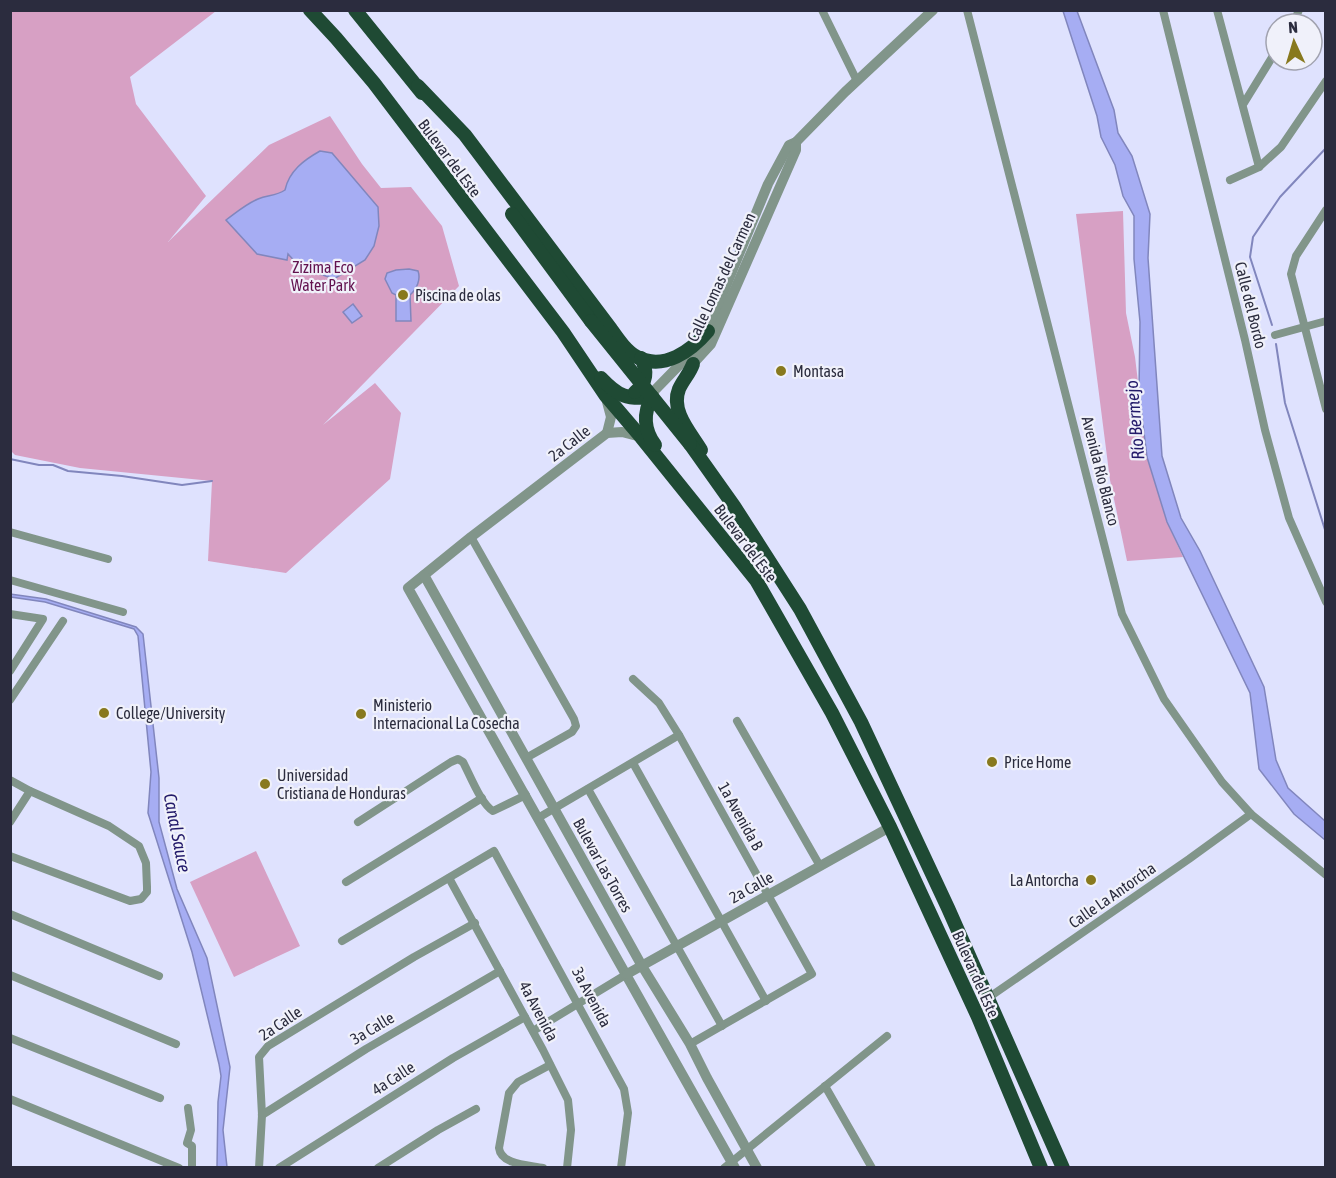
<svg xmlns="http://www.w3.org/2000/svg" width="1336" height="1178" viewBox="0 0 1336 1178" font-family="'Asap Condensed',sans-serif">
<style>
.green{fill:#d7a0c4}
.water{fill:#a6adf3;stroke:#8186bd;stroke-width:1.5}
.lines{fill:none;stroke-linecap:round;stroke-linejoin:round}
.stream{stroke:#8186bd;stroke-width:2}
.minor{stroke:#81958a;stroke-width:8}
.tertiary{stroke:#81958a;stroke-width:10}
.trunk{stroke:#1f4a34;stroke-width:14}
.trunk-bridge{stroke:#1f4a34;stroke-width:14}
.poi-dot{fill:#88791e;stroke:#f0f1fa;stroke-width:2}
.labels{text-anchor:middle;stroke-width:4.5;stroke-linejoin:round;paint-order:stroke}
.street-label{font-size:16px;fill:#2b2c3e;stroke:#f0f1fa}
.park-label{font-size:16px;fill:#62124f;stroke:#f0f1fa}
.poi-label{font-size:16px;fill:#2b2c3e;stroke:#f0f1fa;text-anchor:start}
.water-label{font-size:18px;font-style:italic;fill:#231a6a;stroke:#f0f1fa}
</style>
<rect width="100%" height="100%" fill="#dfe2fe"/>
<g class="green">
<polygon points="11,11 216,11 130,77 136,104 206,196 168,242 269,145 330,116 362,164 381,188 411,187 442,226 459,286 323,425 375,383 401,413 390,479 286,573 208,561 212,481 80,468 15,455 11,451"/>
<polygon points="1123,211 1126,313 1135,357 1147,457 1167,522 1183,557 1127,561 1110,480 1076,214"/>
<polygon points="256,851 300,946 234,977 190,882"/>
</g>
<g class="water">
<polygon points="1063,11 1077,11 1114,110 1118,133 1132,156 1150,214 1148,258 1162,456 1181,518 1200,551 1264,687 1276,760 1288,788 1325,821 1325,840 1294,814 1259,769 1250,693 1167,522 1147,457 1139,392 1140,322 1134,259 1134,216 1123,196 1115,165 1101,137 1097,116"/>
<path d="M320,151L332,153L378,207L379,226L374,246L365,260L334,279L300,267L288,254L287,260L257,254L226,220C237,212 246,204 258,199C268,195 276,196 285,190C289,171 304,160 320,151Z"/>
<path d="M409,269L418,271C421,279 417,289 410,295L411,321H396V295L392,293L385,279L387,273L396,270Z"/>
<polygon points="353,304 362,316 352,323 343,312"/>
<polygon points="10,594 46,599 136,627 143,634 159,778 159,822 177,889 207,958 230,1067 223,1130 227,1167 217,1167 218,1102 221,1076 219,1064 192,952 148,813 151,772 138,636 134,629 45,602 11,597"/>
</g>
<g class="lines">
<g class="stream">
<polyline points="1272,325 1250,257 1253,237 1280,197 1326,148"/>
<polyline points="1276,344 1285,403 1326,533"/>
<polyline points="10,459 39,465 53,465 68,471 122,476 182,485 212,481"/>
</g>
<g class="minor">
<polyline points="822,10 857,81"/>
<polyline points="967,10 1122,614 1164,699 1222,782 1251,814 1326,875"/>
<polyline points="1163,10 1245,340 1265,430 1289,518 1326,602"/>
<polyline points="1217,10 1259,167"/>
<polyline points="1293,24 1299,10"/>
<polyline points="1244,103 1276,51"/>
<polyline points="1230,180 1259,167 1281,147 1326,81"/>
<polyline points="1326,210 1296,256 1291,274 1326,409"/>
<polyline points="1275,335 1326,321"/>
<polyline points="10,532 108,559"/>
<polyline points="471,537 574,719 576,726 572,732 526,758"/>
<polyline points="10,580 123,612"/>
<polyline points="10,614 43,619 10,671"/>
<polyline points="633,679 659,703 679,735 812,974 690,1044"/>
<polyline points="10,700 63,621"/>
<polyline points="737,721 820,866"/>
<polyline points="633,763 766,1001"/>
<polyline points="10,780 30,791 109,826 139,846 146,863 147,887 147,892 141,899 130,901 10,856"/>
<polyline points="588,789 722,1026"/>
<polyline points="538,818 679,735"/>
<polyline points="10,822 30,791"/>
<path d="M358,822L451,762L458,759L463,762C470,775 481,804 493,811L526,795"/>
<polyline points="449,878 543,1050 568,1100 571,1130 567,1168"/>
<polyline points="346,882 482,798"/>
<polyline points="10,914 159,976"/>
<polyline points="342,941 494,851 624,1089 628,1113 621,1168"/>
<polyline points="10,975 176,1044"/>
<polyline points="988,998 1189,859 1251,814"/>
<polyline points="533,1031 627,974"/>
<polyline points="10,1038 160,1098"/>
<polyline points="825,1086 872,1168"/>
<polyline points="10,1099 179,1168"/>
<polyline points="188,1108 191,1130 187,1143 192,1146 192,1168"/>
<polyline points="262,1115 366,1049 500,971"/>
<polyline points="259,1168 262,1115 259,1057 268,1046 414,957 475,923"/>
<polyline points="279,1168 453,1058 525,1017"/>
<polyline points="378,1168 438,1130 476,1109"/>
<path d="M543,1168C529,1165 501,1165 499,1148L509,1093L518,1082L550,1065"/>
<polyline points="724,1168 887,1036"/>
</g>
<g class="tertiary">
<polyline points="705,337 768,184 789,145 796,142 845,92 933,10"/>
<polyline points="689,368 711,344 796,150 796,142"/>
<polyline points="652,397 655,390 695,349"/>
<polyline points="606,398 611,417 607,433"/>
<polyline points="641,437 622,432 607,433 471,537 408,588 735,1168"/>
<polyline points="424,575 642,966 690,1044 707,1078 757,1168"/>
<polyline points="627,974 890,827"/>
</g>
<g class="trunk">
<polyline points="310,10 336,38 374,83 563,332 606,396 641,437 756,580 832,713 890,827 978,1017 1041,1168"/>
<polyline points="355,10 422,93"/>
<path d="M418,86L465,135L611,329C618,339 626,351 637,357C664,371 691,351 708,331"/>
<polyline points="512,214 591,321"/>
<path d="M693,364C690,373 683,380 679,389C670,411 691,433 701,450"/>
<path d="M601,378C618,396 627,400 652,397"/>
<path d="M635,392C647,383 648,371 641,358"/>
<path d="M652,397C643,413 644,430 655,445"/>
<polyline points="690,444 734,506 800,609 861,722 948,908 1063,1168"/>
</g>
<polyline class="trunk-bridge" points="591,321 690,444"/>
</g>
<g class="poi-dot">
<circle cx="403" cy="295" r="6"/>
<circle cx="781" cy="371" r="6"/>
<circle cx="104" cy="713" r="6"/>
<circle cx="361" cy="714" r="6"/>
<circle cx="992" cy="762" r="6"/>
<circle cx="265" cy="784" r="6"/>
<circle cx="1091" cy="880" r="6"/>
</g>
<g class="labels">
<g class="street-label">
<text transform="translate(450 158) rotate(53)" y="6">Bulevar del Este</text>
<text transform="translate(721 277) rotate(-65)" y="6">Calle Lomas del Carmen</text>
<text transform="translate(1251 305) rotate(76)" y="6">Calle del Bordo</text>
<text transform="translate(569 443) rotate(-38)" y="6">2a Calle</text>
<text transform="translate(1101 471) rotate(76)" y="6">Avenida Río Blanco</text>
<text transform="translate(746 543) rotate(53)" y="6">Bulevar del Este</text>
<text transform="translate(741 816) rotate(61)" y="6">1a Avenida B</text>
<text transform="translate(603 865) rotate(61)" y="6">Bulevar Las Torres</text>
<text transform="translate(751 887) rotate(-29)" y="6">2a Calle</text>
<text transform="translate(1112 895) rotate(-35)" y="6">Calle La Antorcha</text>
<text transform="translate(976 974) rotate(66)" y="6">Bulevar del Este</text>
<text transform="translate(592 997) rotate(62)" y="6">3a Avenida</text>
<text transform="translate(539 1011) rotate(62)" y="6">4a Avenida</text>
<text transform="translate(280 1023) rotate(-34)" y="6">2a Calle</text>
<text transform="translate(372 1028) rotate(-31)" y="6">3a Calle</text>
<text transform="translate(393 1078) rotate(-33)" y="6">4a Calle</text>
</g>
<g class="park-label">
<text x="323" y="273">Zizima Eco<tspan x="323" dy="18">Water Park</tspan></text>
</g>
<g class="poi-label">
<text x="415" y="301">Piscina de olas</text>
<text x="793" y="377">Montasa</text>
<text x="373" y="711">Ministerio<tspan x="373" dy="18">Internacional La Cosecha</tspan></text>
<text x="116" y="719">College/University</text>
<text x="1004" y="768">Price Home</text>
<text x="277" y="781">Universidad<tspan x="277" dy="18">Cristiana de Honduras</tspan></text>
<text x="1079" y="886" text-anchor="end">La Antorcha</text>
</g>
<g class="water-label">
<text transform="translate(1135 420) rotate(-95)" y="6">Río Bermejo</text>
<text transform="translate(177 833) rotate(79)" y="6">Canal Sauce</text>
</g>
</g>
<rect width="1336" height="1178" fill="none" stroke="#2b2c3e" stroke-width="24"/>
<g transform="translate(1294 42) rotate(356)"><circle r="28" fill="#f0f1fa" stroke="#a1a2af" stroke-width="1.5"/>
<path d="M0-4.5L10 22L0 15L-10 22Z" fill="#88791e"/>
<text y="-9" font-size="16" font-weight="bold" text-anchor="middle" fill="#2b2c3e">N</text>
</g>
</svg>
